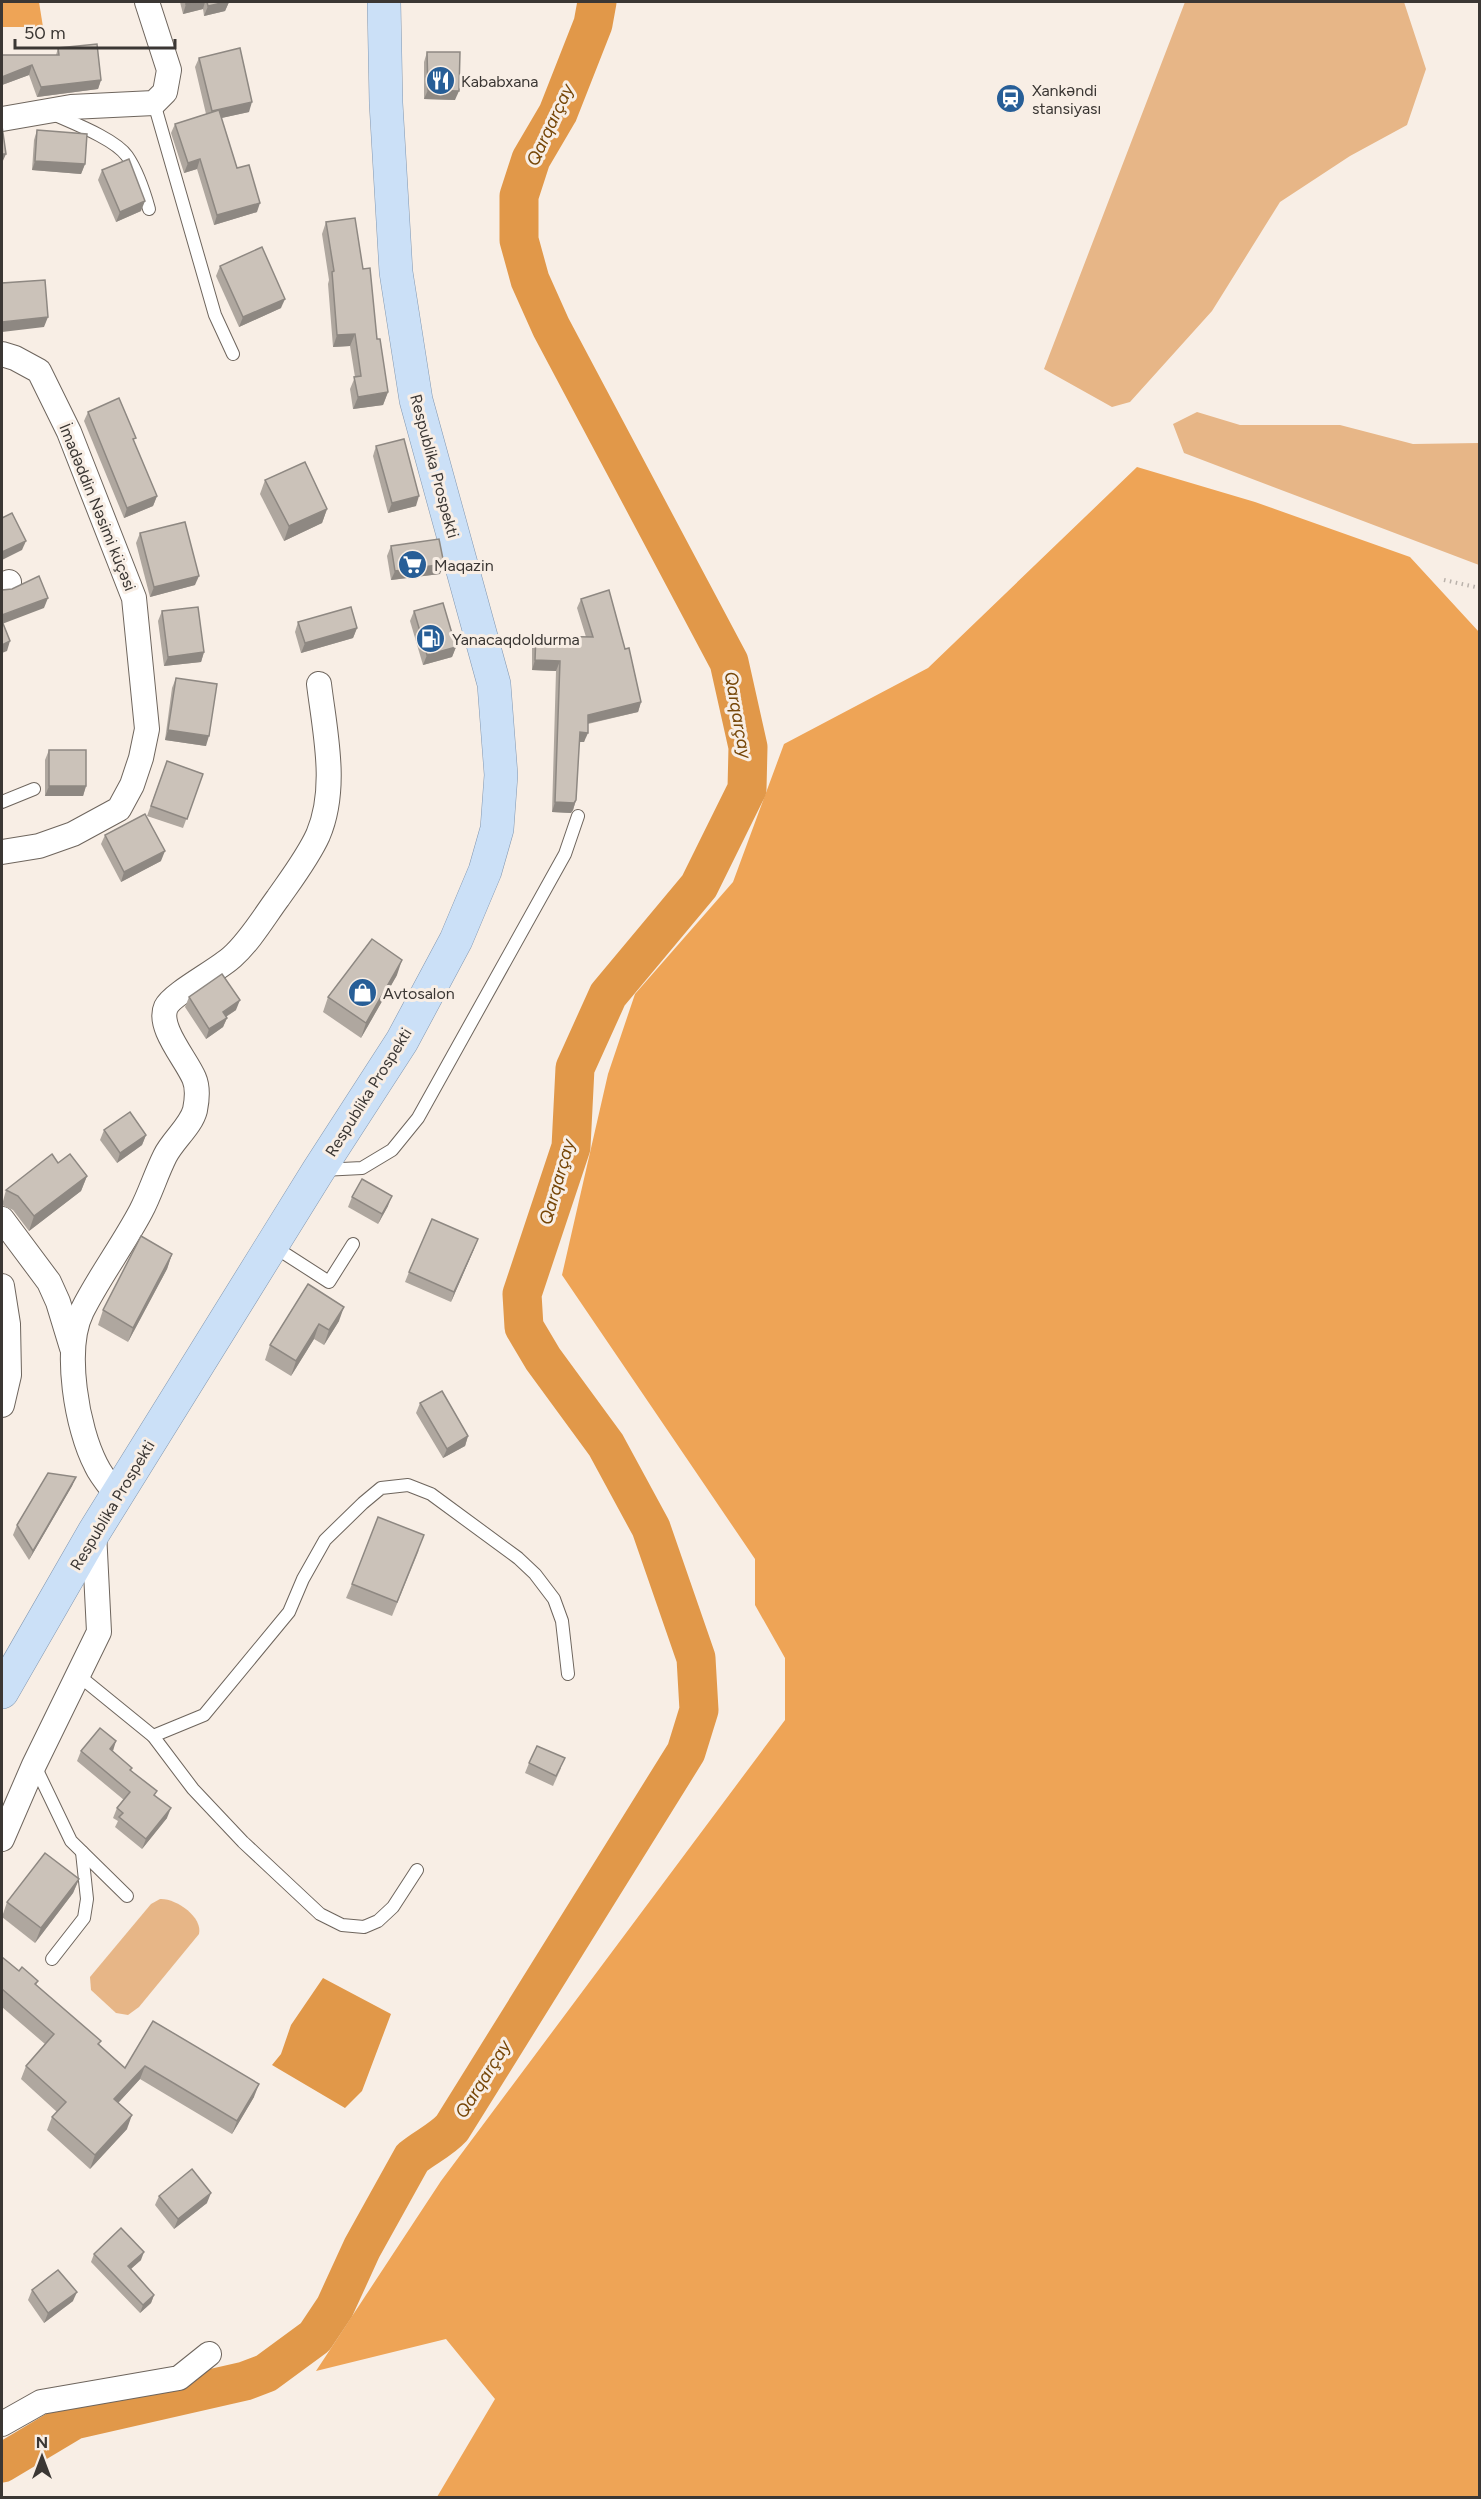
<svg xmlns="http://www.w3.org/2000/svg" width="1481" height="2499" viewBox="0 0 1481 2499" font-family="Figtree,sans-serif">
<style>
.green{fill:#e7b687}
.forest{fill:#eea456}
.water{fill:#e19849}
.lines{fill:none;stroke-linecap:round;stroke-linejoin:round}
.river{stroke:#e19849;stroke-width:39}
.service-casing{stroke:#6e655d;stroke-width:14}
.minor-casing{stroke:#6e655d;stroke-width:26}
.primary-casing{stroke:#8297b0;stroke-width:34}
.path{stroke:#bab2ab;stroke-width:4;stroke-dasharray:1.5 4.5;stroke-linecap:butt}
.service{stroke:#fff;stroke-width:12}
.minor{stroke:#fff;stroke-width:24}
.primary{stroke:#cbe0f7;stroke-width:33}
.wall{fill:#afa79f}
.shaded-wall{fill:#8e8882}
.building{fill:#cbc2b9;stroke:#8e8882;stroke-width:1.5}
.labels{text-anchor:middle;stroke-width:6;stroke-linejoin:round;paint-order:stroke}
.poi-label{font-size:16px;fill:#3b3734;stroke:#f8eee5;text-anchor:start}
.street-label{font-size:16px;fill:#3b3734;stroke:#f8eee5}
.water-label{font-size:18px;font-style:italic;fill:#764607;stroke:#f8eee5}
</style>
<rect width="100%" height="100%" fill="#f8eee5"/>
<g class="green">
<polygon points="1185,2 1404,2 1426,69 1407,125 1350,156 1280,202 1212,311 1130,402 1112,407 1044,369"/>
<polygon points="1197,412 1240,425 1340,425 1413,444 1479,443 1479,565 1184,453 1173,424"/>
<path d="M160,1899C176,1898 203,1917 199,1934L139,2007L128,2015L116,2013L91,1990L90,1977L151,1904Z"/>
</g>
<g class="forest">
<polygon points="2,2 39,2 43,27 2,27"/>
<polygon points="1137,467 1255,502 1410,557 1479,632 1479,2497 437,2497 495,2399 446,2339 316,2371 441,2181 785,1720 785,1658 755,1605 755,1559 562,1275 608,1074 635,994 733,882 784,744 928,668"/>
</g>
<polygon class="water" points="323,1978 391,2014 362,2091 345,2108 272,2065 281,2054 291,2025"/>
<g class="lines">
<path class="river" d="M2,2463L74,2420L245,2381L266,2373L315,2337L335,2307L362,2248L412,2158C425,2147 440,2141 452,2128L686,1752L699,1710L696,1658L651,1528L606,1445L543,1359L524,1327L522,1294L571,1147L575,1068L608,995L699,886L747,789L748,747L729,662L551,327L530,280L519,240V196L531,159L558,113L593,24L597,2"/>
<defs>
<g id="service">
<polyline points="154,103 215,315 233,354"/>
<path d="M53,114C73,123 115,139 127,156C138,172 144,191 149,209"/>
<polyline points="2,802 34,789"/>
<polyline points="322,1170 362,1168 392,1150 418,1118 565,854 578,816"/>
<polyline points="273,1246 329,1282 353,1244"/>
<polyline points="78,1675 153,1736 193,1789 243,1842 320,1914 342,1925 364,1927 378,1921 393,1907 417,1870"/>
<polyline points="153,1736 204,1715 289,1612 303,1579 325,1540 363,1503 381,1488 408,1485 431,1494 518,1558 535,1574 554,1599 562,1621 568,1674"/>
<polyline points="35,1766 71,1841 127,1896"/>
<polyline points="52,1959 84,1918 87,1899 82,1852"/>
</g>
<g id="minor">
<polyline points="2,119 71,107 154,103 165,92 169,70 147,2"/>
<polyline points="2,354 15,358 39,371 69,432 134,598 147,729 141,758 132,785 119,809 73,834 39,846 2,852"/>
<polyline points="2,586 9,582"/>
<polyline points="2,1219 49,1282 58,1302 72,1348"/>
<polyline points="2,1286 8,1324 9,1375 2,1405"/>
<path d="M117,1495C110,1486 101,1476 96,1465C77,1429 63,1349 82,1311C99,1277 123,1245 141,1211C150,1194 156,1174 165,1156C173,1140 191,1126 195,1110C197,1100 198,1087 194,1078C186,1059 157,1027 166,1007C172,994 218,970 232,957C250,941 264,917 278,898C292,878 308,857 318,835C338,788 325,733 319,684"/>
<polyline points="2,1839 34,1765 99,1632 94,1532"/>
<polyline points="2,2424 41,2402 179,2378 209,2354"/>
</g>
<polyline id="primary" points="2,1692 94,1532 318,1171 402,1041 456,940 485,871 497,829 501,775 494,684 416,400 396,272 386,103 384,2"/>
</defs>
<use href="#service" class="service-casing"/>
<use href="#minor" class="minor-casing"/>
<use href="#primary" class="primary-casing"/>
<polyline class="path" points="1444,580 1480,588"/>
<use href="#service" class="service"/>
<use href="#minor" class="minor"/>
<use href="#primary" class="primary"/>
</g>
<g class="wall">
<polygon points="180,2 230,2 229,2 225,11 204,16 203,9 183,14"/>
<polygon points="58,48 101,80 98,89 37,97 29,75 2,85 2,55 56,55"/>
<polygon points="427,52 455,100 424,99 424,62"/>
<polygon points="199,58 249,112 221,118 237,168 257,212 214,225 197,169 184,173 171,133 175,124 206,114 195,67"/>
<polygon points="37,130 85,164 81,174 32,170 34,140"/>
<polygon points="102,170 141,211 116,222 98,180"/>
<polygon points="326,222 363,269 388,392 383,405 353,409 350,389 355,377 350,346 333,347 328,284 329,280 322,234"/>
<polygon points="220,266 281,308 239,327 216,276"/>
<polygon points="88,412 134,443 157,496 153,506 124,518 84,421"/>
<polygon points="376,446 416,506 388,513 373,456"/>
<polygon points="265,480 327,509 322,523 284,541 260,494"/>
<polygon points="140,533 195,585 150,597 136,543"/>
<polygon points="391,546 440,574 391,580 387,556"/>
<polygon points="581,599 641,702 638,712 588,724 584,742 579,742 576,800 573,810 571,813 552,812 556,671 532,670 532,646 536,636 586,637 577,608"/>
<polygon points="162,611 204,652 201,662 164,666 158,621"/>
<polygon points="414,611 456,647 452,657 423,665 410,621"/>
<polygon points="298,622 357,628 353,638 301,653 295,632"/>
<polygon points="176,678 206,746 165,740 172,688"/>
<polygon points="49,750 86,786 83,796 45,796 45,760"/>
<polygon points="167,761 203,774 183,828 147,816"/>
<polygon points="105,835 161,861 121,882 101,844"/>
<polygon points="397,975 361,1038 323,1012 328,997"/>
<polygon points="189,997 236,1010 226,1017 227,1018 223,1027 206,1039 185,1007"/>
<polygon points="104,1130 146,1135 142,1145 117,1163 100,1140"/>
<polygon points="58,1163 87,1176 81,1191 29,1231 13,1210 2,1205 6,1190"/>
<polygon points="352,1197 388,1206 378,1224 348,1207"/>
<polygon points="474,1249 451,1302 405,1282 409,1272"/>
<polygon points="172,1254 167,1269 128,1342 98,1325 103,1310"/>
<polygon points="308,1284 339,1321 324,1345 314,1339 291,1376 265,1360 270,1345"/>
<polygon points="420,1403 468,1436 465,1446 443,1458 416,1413"/>
<polygon points="76,1477 72,1486 29,1560 13,1535 17,1525"/>
<polygon points="419,1550 392,1616 346,1598 352,1584"/>
<polygon points="81,1751 113,1751 155,1796 167,1818 142,1849 115,1827 118,1821 113,1818 117,1808 124,1800 77,1761"/>
<polygon points="529,1763 561,1768 553,1786 525,1773"/>
<polygon points="79,1879 73,1893 35,1943 2,1917 7,1902"/>
<polygon points="2,1957 19,1971 38,1981 36,1985 125,2068 153,2021 254,2097 232,2134 140,2079 118,2103 127,2129 90,2169 47,2130 52,2117 57,2112 21,2079 26,2066 45,2044 2,2007"/>
<polygon points="159,2196 207,2203 174,2229 155,2205"/>
<polygon points="94,2254 141,2260 131,2269 154,2295 151,2303 140,2313 91,2262"/>
<polygon points="32,2290 73,2301 44,2323 28,2300"/>
</g>
<g class="shaded-wall">
<polygon points="197,2 205,2 203,9 183,14 186,4"/>
<polygon points="223,2 230,2 229,2 225,11 204,16 208,6"/>
<polygon points="32,65 29,75 2,85 2,77"/>
<polygon points="101,80 98,89 37,97 41,87"/>
<polygon points="428,90 459,91 455,100 424,99"/>
<polygon points="252,102 249,112 208,121 212,111"/>
<polygon points="2,154 6,154 2,163 2,164"/>
<polygon points="200,159 197,169 184,173 188,163"/>
<polygon points="35,161 85,164 81,174 32,170"/>
<polygon points="145,201 141,211 116,222 120,212"/>
<polygon points="260,203 257,212 214,225 217,215"/>
<polygon points="285,299 281,308 239,327 243,317"/>
<polygon points="48,317 44,327 2,332 2,322"/>
<polygon points="355,334 350,346 333,347 337,335"/>
<polygon points="388,392 383,405 353,409 358,397"/>
<polygon points="157,496 153,506 124,518 127,508"/>
<polygon points="419,496 416,506 388,513 392,503"/>
<polygon points="327,509 322,523 284,541 289,526"/>
<polygon points="26,541 22,550 2,560 2,552"/>
<polygon points="444,564 440,574 391,580 395,571"/>
<polygon points="199,576 195,585 150,597 154,587"/>
<polygon points="48,598 44,608 2,624 2,615"/>
<polygon points="357,628 353,638 301,653 305,643"/>
<polygon points="10,641 7,651 2,653 2,645"/>
<polygon points="456,647 452,657 423,665 427,655"/>
<polygon points="204,652 201,662 164,666 168,657"/>
<polygon points="535,660 560,661 556,671 532,670"/>
<polygon points="641,702 638,712 585,724 588,715"/>
<polygon points="168,730 209,736 206,746 165,740"/>
<polygon points="580,732 588,733 584,742 576,742"/>
<polygon points="49,786 86,786 83,796 45,796"/>
<polygon points="576,800 573,810 571,813 552,812 555,802"/>
<polygon points="165,851 161,861 121,882 124,872"/>
<polygon points="402,960 397,975 361,1038 366,1023"/>
<polygon points="240,1000 236,1010 219,1021 223,1012"/>
<polygon points="227,1018 223,1027 206,1039 209,1029"/>
<polygon points="146,1135 142,1145 117,1163 120,1153"/>
<polygon points="87,1176 81,1191 29,1231 34,1216"/>
<polygon points="392,1196 388,1206 378,1224 382,1214"/>
<polygon points="478,1239 474,1249 451,1302 454,1292"/>
<polygon points="172,1254 167,1269 128,1342 133,1328"/>
<polygon points="344,1307 339,1321 324,1345 329,1330"/>
<polygon points="319,1324 314,1339 291,1376 296,1361"/>
<polygon points="468,1436 465,1446 443,1458 447,1449"/>
<polygon points="76,1477 72,1486 29,1560 33,1551"/>
<polygon points="116,1741 113,1751 110,1749"/>
<polygon points="171,1808 167,1818 142,1849 146,1839"/>
<polygon points="79,1879 73,1893 35,1943 41,1928"/>
<polygon points="145,2066 140,2079 109,2113 114,2099"/>
<polygon points="259,2084 254,2097 232,2134 237,2121"/>
<polygon points="132,2115 127,2129 90,2169 95,2155"/>
<polygon points="211,2193 207,2203 174,2229 178,2219"/>
<polygon points="144,2252 141,2260 125,2274 128,2266"/>
<polygon points="77,2292 73,2301 44,2323 48,2313"/>
<polygon points="154,2295 151,2303 140,2313 143,2305"/>
</g>
<g class="building">
<polygon points="186,2 197,2 186,4"/>
<polygon points="207,2 226,2 208,6"/>
<polygon points="97,44 101,80 41,87 32,65 2,77 2,55 59,55 58,48"/>
<polygon points="240,48 252,102 212,111 199,58"/>
<polygon points="427,52 460,52 459,91 428,90"/>
<polygon points="219,110 237,168 249,165 260,203 217,215 200,159 188,163 175,124"/>
<polygon points="2,126 6,154 2,154"/>
<polygon points="37,130 87,134 85,164 35,161"/>
<polygon points="129,159 145,201 120,212 102,170"/>
<polygon points="355,218 363,269 370,268 377,339 380,339 388,392 358,397 354,377 361,376 355,334 337,335 332,272 334,271 326,222"/>
<polygon points="262,247 285,299 243,317 220,266"/>
<polygon points="45,280 48,317 2,322 2,283"/>
<polygon points="119,398 136,438 133,439 157,496 127,508 88,412"/>
<polygon points="404,439 419,496 392,503 376,446"/>
<polygon points="305,462 327,509 289,526 265,480"/>
<polygon points="12,513 26,541 2,552 2,518"/>
<polygon points="185,522 199,576 154,587 140,533"/>
<polygon points="439,539 444,564 395,571 391,546"/>
<polygon points="39,576 48,598 2,615 2,590 12,589"/>
<polygon points="609,590 625,649 629,648 641,702 588,715 588,733 580,732 576,800 574,803 555,802 560,661 535,660 536,636 593,637 581,599"/>
<polygon points="443,603 456,647 427,655 414,611"/>
<polygon points="198,607 204,652 168,657 162,611"/>
<polygon points="351,607 357,628 305,643 298,622"/>
<polygon points="2,621 10,641 2,645"/>
<polygon points="176,678 217,684 209,736 168,730"/>
<rect x="49" y="750" width="37" height="36"/>
<polygon points="167,761 203,774 187,819 151,806"/>
<polygon points="145,814 165,851 124,872 105,835"/>
<polygon points="372,939 402,960 366,1023 328,997"/>
<polygon points="222,974 240,1000 223,1012 227,1018 209,1029 189,997"/>
<polygon points="130,1112 146,1135 120,1153 104,1130"/>
<polygon points="52,1154 58,1163 70,1154 87,1176 34,1216 18,1196 6,1190"/>
<polygon points="362,1179 392,1196 382,1214 352,1197"/>
<polygon points="432,1219 478,1239 454,1292 409,1272"/>
<polygon points="141,1236 172,1254 133,1328 103,1310"/>
<polygon points="308,1284 344,1307 329,1330 319,1324 296,1361 270,1345"/>
<polygon points="442,1391 468,1436 447,1449 420,1403"/>
<polygon points="48,1473 76,1477 33,1551 17,1525"/>
<polygon points="378,1517 424,1535 397,1602 352,1584"/>
<polygon points="100,1728 116,1741 110,1749 132,1768 130,1770 157,1791 154,1795 171,1808 146,1839 119,1817 123,1813 117,1808 130,1792 81,1751"/>
<polygon points="537,1746 565,1758 556,1776 529,1763"/>
<polygon points="45,1853 79,1879 41,1928 7,1902"/>
<polygon points="2,1957 19,1971 22,1967 38,1981 35,1984 101,2041 98,2044 125,2068 153,2021 259,2084 237,2121 145,2066 114,2099 132,2115 95,2155 52,2117 66,2102 26,2066 54,2034 2,1989"/>
<polygon points="192,2169 211,2193 178,2219 159,2196"/>
<polygon points="121,2228 144,2252 128,2266 154,2295 143,2305 94,2254"/>
<polygon points="58,2270 77,2292 48,2313 32,2290"/>
</g>
<defs>
<symbol id="restaurant-disc" viewBox="-11 -11 22 22"><circle r="9.5" fill="#275e97" stroke="#f8eee5"/><path d="M-5-6h1v4h1v-4h1v4h1v-4h1v5L-1.5 .5V6h-2V.5L-5-1ZM5-6V6H3V1.5H1.5Q1.5-4 5-6Z" fill="#fff"/></symbol>
<symbol id="station-disc" viewBox="-11 -11 22 22"><circle r="9.5" fill="#275e97" stroke="#f8eee5"/><path d="M-3-6H3Q5-6 5-4V2Q5 4 3 4L4.5 6H3L1.5 4h-3L-3 6H-4.5L-3 4Q-5 4-5 2V-4Q-5-6-3-6ZM-3.5-4v3h7v-3ZM-3.5 1v1.5H-2V1ZM2 1v1.5H3.5V1Z" fill="#fff"/></symbol>
<symbol id="supermarket-disc" viewBox="-11 -11 22 22"><circle r="9.5" fill="#275e97" stroke="#f8eee5"/><path d="M-6-5.5h2.5l.6 2H6L4.5 2H-2.5L-4.4-4H-6ZM-1.5 3.2a1.3 1.3 0 1 0 .1 0ZM3 3.2a1.3 1.3 0 1 0 .1 0Z" fill="#fff"/></symbol>
<symbol id="fuel-disc" viewBox="-11 -11 22 22"><circle r="9.5" fill="#275e97" stroke="#f8eee5"/><path d="M-5.5-6h7V0h2V4h1.3V-2.5L3-4.5l.8-.8L6-3V5H2.5V1h-1V6h-7ZM-4.2-4.7v3.2H.2V-4.7Z" fill="#fff"/></symbol>
<symbol id="shop-disc" viewBox="-11 -11 22 22"><circle r="9.5" fill="#275e97" stroke="#f8eee5"/><path d="M-5-2.5h2.3a2.7 3.5 0 0 1 5.4 0H5L5.5 6h-11ZM-1.5-2.5h3a1.5 2.3 0 0 0-3 0Z" fill="#fff"/></symbol>
</defs>
<g fill-rule="evenodd">
<use href="#restaurant-disc" x="424" y="64" width="33" height="33"/>
<use href="#station-disc" x="994" y="82" width="33" height="33"/>
<use href="#supermarket-disc" x="396" y="548" width="33" height="33"/>
<use href="#fuel-disc" x="414" y="622" width="33" height="33"/>
<use href="#shop-disc" x="346" y="976" width="33" height="33"/>
</g>
<g class="labels">
<g class="poi-label">
<text x="461" y="87">Kababxana</text>
<text x="1032" y="96">Xankəndi<tspan x="1032" dy="18">stansiyası</tspan></text>
<text x="434" y="571">Maqazin</text>
<text x="452" y="645">Yanacaqdoldurma</text>
<text x="383" y="999">Avtosalon</text>
</g>
<g class="street-label">
<text transform="translate(435 466) rotate(75)" y="6">Respublika Prospekti</text>
<text transform="translate(98 507) rotate(68)" y="6">İmadəddin Nəsimi küçəsi</text>
<text transform="translate(368 1092) rotate(-58)" y="6">Respublika Prospekti</text>
<text transform="translate(112 1505) rotate(-59)" y="6">Respublika Prospekti</text>
</g>
<g class="water-label">
<text transform="translate(550 125) rotate(-65)" y="6">Qarqarçay</text>
<text transform="translate(738 715) rotate(80)" y="6">Qarqarçay</text>
<text transform="translate(557 1182) rotate(-74)" y="6">Qarqarçay</text>
<text transform="translate(483 2079) rotate(-58)" y="6">Qarqarçay</text>
</g>
</g>
<rect width="1481" height="2499" fill="none" stroke="#3b3734" stroke-width="6"/>
<g transform="translate(42 2457)" stroke="#f8eee5" stroke-width="4.5" paint-order="stroke">
<path d="M0-4.5L10 22L0 15L-10 22Z" fill="#3b3734"/>
<text y="-9" font-size="16" font-weight="bold" text-anchor="middle" fill="#3b3734">N</text>
</g>
<path d="M15 39v9h160v-9" fill="none" stroke="#3b3734" stroke-width="3"/>
<text x="24" y="39" font-size="18" fill="#3b3734" stroke="#f8eee5" stroke-width="4.5" paint-order="stroke">50 m</text>
</svg>
